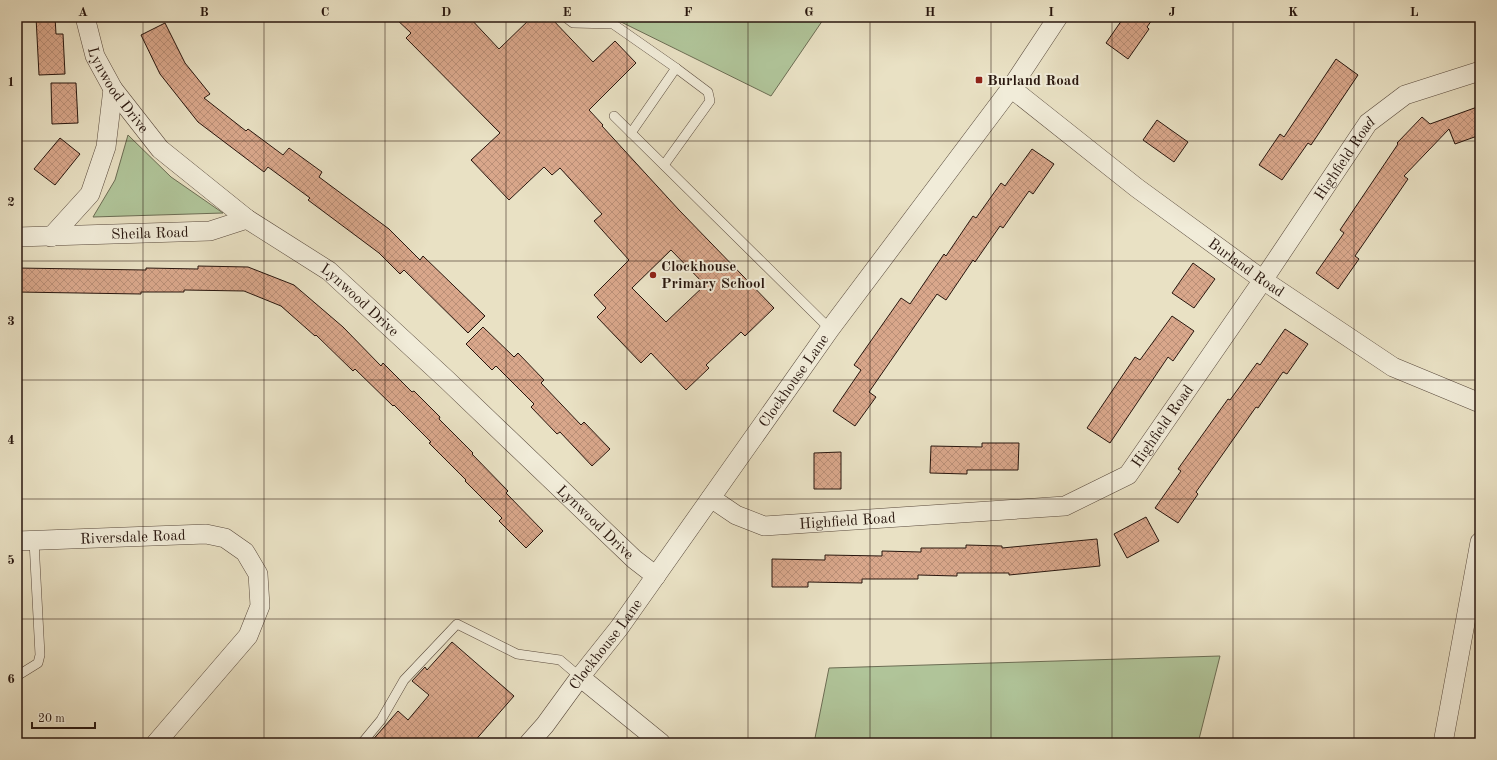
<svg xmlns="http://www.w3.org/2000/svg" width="1497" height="760" viewBox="0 0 1497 760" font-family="'Old Standard TT',serif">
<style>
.green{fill:#b0c499;stroke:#6c6d54}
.building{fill:url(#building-cross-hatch);stroke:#28160e;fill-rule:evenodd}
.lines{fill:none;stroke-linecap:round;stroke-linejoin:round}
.service-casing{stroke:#58493c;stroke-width:10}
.minor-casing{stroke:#58493c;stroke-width:20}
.service{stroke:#f1ecd9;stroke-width:9}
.minor{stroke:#f1ecd9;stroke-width:19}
.grid{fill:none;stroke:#28160e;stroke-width:1;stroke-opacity:0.55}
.poi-dot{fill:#8f2418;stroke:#f1ecd9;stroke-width:1.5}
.labels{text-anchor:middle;stroke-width:4;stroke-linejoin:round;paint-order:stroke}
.poi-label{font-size:15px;font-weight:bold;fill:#28160e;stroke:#f1ecd9;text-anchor:start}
.street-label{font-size:15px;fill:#28160e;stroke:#f1ecd9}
.neatline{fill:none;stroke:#28160e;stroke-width:1.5}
.grid-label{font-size:13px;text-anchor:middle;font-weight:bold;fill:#28160e}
</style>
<defs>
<pattern id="building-cross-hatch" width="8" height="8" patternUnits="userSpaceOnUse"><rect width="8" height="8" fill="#d9a78b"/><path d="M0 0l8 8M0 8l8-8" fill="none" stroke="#ba8f77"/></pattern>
</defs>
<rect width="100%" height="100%" fill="#e9e1c4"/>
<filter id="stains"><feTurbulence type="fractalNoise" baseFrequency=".005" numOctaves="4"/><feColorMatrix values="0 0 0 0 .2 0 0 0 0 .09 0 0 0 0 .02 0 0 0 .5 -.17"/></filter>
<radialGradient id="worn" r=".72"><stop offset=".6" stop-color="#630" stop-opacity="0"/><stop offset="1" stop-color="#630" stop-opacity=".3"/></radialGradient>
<g class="green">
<polygon points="603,17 825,17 771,96 611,17"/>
<polygon points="128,135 171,177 223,213 93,217 115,180"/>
<polygon points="1220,656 1198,743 814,743 829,668"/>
</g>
<g class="building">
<polygon points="36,17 55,17 56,34 63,34 65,74 39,75"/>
<path d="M394,17H469L499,49L532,17H550L593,62L615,41L636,63L589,110L603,125L602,126L679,210L774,308L745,336L741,332L706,365L709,368L686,390L651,353L641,363L597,317L606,308L594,295L629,260L594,221L602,214L560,168L552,175L544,167L509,200L471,160L500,133L406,38L411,33ZM671,250L705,285L666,322L632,288Z"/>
<polygon points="1124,17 1154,17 1147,27 1149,29 1128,59 1106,43"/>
<polygon points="165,23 185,63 210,94 204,98 246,131 248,129 283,155 289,148 322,172 319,177 389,229 420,260 423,256 485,316 468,333 404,270 400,274 379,253 308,200 310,198 268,167 264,172 198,122 160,74 141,35"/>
<polygon points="1336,59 1358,75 1311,145 1308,143 1282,180 1259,165 1280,134 1284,137"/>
<polygon points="51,83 76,83 78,123 52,124"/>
<polygon points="1480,106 1480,135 1455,144 1449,129 1404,176 1408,179 1355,256 1359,259 1338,289 1316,273 1344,233 1340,230 1398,144 1397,143 1422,117 1430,124"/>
<polygon points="1157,120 1188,142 1174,162 1143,140"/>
<polygon points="60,138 80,154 55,185 34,169"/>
<polygon points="1032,149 1054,164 1033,194 1029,191 1003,228 1000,226 975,262 973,260 946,300 937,294 869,392 876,397 855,426 833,411 861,370 854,365 901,298 910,304 944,254 946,256 973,216 976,218 1001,183 1005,186"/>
<polygon points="1193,263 1215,279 1194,308 1172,293"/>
<polygon points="198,266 248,267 294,285 343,327 381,366 383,363 412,392 414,391 440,417 439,419 473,453 472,454 508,491 506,493 543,531 526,548 499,521 502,518 465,481 466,480 429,443 431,442 394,405 393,406 355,369 353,371 316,335 315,336 281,306 244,291 184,290 184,292 141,292 141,294 17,292 17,268 146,270 146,268 198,269"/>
<polygon points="1172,316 1194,331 1173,361 1168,357 1110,443 1087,428 1135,357 1140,360"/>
<polygon points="483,327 514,357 518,353 544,380 541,383 581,425 584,422 610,449 592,466 560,432 557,434 531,407 534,404 496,366 492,370 466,344"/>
<polygon points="1285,329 1308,344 1287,374 1283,372 1258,408 1256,407 1196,492 1198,494 1178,523 1155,508 1181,471 1178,469 1228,399 1230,400 1257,363 1260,365"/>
<polygon points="982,443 1019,443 1018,470 967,470 967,474 930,473 931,446 982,447"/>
<polygon points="841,452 841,489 814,489 814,453"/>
<polygon points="1146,517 1159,541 1127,558 1114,534"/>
<polygon points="1097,539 1100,566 1009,575 1009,573 957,573 957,576 918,575 918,579 862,579 862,583 808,582 808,587 772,587 772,559 825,560 825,555 882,556 882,551 921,552 921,548 966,548 966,545 1002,546 1002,548"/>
<polygon points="452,642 514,696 473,743 370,743 398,711 408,720 429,695 412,681 425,667 427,670"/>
</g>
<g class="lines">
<defs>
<g id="service">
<polyline points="565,17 573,23 613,24 676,68"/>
<polyline points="614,116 830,329"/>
<polyline points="631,133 676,68 708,92 710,101 664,165"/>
<polyline points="17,676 38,663 40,655 34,541"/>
<polyline points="362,743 381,720 404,680 457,624 517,654 560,660 580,677"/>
</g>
<g id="minor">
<path id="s1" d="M85,17L95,56L113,89L160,149L247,219L329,271L447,380L634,559L656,576"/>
<path id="s2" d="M1011,88L1137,188L1263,280L1393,367L1480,403"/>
<path id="s3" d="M17,237L210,231L247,219"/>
<polyline points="51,237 90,194 106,147 113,89"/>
<path id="s4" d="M711,498L736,515L764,526L1065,506L1128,475L1263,280L1368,123L1405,95L1480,71"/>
<path id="s5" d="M17,541L206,534L225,538L245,552L258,574L260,606L248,636L156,743"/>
<polyline points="580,677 661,743"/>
<path id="s6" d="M529,743L545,725L580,677L619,628L830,329L1011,88L1058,17"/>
<polyline points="1443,743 1480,542"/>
</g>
</defs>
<use href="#service" class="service-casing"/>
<use href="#minor" class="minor-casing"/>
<use href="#service" class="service"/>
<use href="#minor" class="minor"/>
</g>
<path class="grid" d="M143,17V743M264,17V743M385,17V743M506,17V743M627,17V743M748,17V743M870,17V743M991,17V743M1112,17V743M1233,17V743M1354,17V743M17,141H1480M17,261H1480M17,380H1480M17,499H1480M17,619H1480"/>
<g class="poi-dot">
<rect x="975" y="76" width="8" height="8" rx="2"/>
<circle cx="653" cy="275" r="4"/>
</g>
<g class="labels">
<g class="poi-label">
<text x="987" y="85">Burland Road</text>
<text x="661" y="271">Clockhouse<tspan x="661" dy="17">Primary School</tspan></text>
</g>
<g class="street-label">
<text dy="5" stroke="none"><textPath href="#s1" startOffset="81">Lynwood Drive</textPath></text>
<text dy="5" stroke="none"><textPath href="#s4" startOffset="816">Highfield Road</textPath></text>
<text dy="5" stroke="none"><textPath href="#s3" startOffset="133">Sheila Road</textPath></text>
<text dy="5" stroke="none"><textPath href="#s2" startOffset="296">Burland Road</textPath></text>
<text dy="5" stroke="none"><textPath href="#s1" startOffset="405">Lynwood Drive</textPath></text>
<text dy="5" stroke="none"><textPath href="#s6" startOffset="449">Clockhouse Lane</textPath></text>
<text dy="5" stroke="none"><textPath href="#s4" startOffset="492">Highfield Road</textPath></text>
<text dy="5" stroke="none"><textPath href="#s4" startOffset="144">Highfield Road</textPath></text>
<text dy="5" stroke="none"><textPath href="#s1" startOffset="729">Lynwood Drive</textPath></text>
<text dy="5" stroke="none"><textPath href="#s5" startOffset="116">Riversdale Road</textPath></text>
<text dy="5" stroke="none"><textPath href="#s6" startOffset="125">Clockhouse Lane</textPath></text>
</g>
</g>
<rect width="1497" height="760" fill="none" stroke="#e9e1c4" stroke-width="44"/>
<path d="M32 722v6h63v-6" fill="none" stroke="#28160e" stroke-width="2"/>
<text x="38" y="722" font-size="12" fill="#28160e" stroke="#f1ecd9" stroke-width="3" paint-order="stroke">20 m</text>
<rect x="22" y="22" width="1453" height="716" class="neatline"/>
<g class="grid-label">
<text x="83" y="16">A</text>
<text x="204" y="16">B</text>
<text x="325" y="16">C</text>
<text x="446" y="16">D</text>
<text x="567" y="16">E</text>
<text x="688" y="16">F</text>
<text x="809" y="16">G</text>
<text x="930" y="16">H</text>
<text x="1051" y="16">I</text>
<text x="1172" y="16">J</text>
<text x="1293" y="16">K</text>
<text x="1414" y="16">L</text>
<text x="11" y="86">1</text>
<text x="11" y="206">2</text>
<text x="11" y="325">3</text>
<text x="11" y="444">4</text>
<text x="11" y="564">5</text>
<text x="11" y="683">6</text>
</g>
<rect width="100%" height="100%" filter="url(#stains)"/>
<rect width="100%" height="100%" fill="url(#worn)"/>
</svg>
